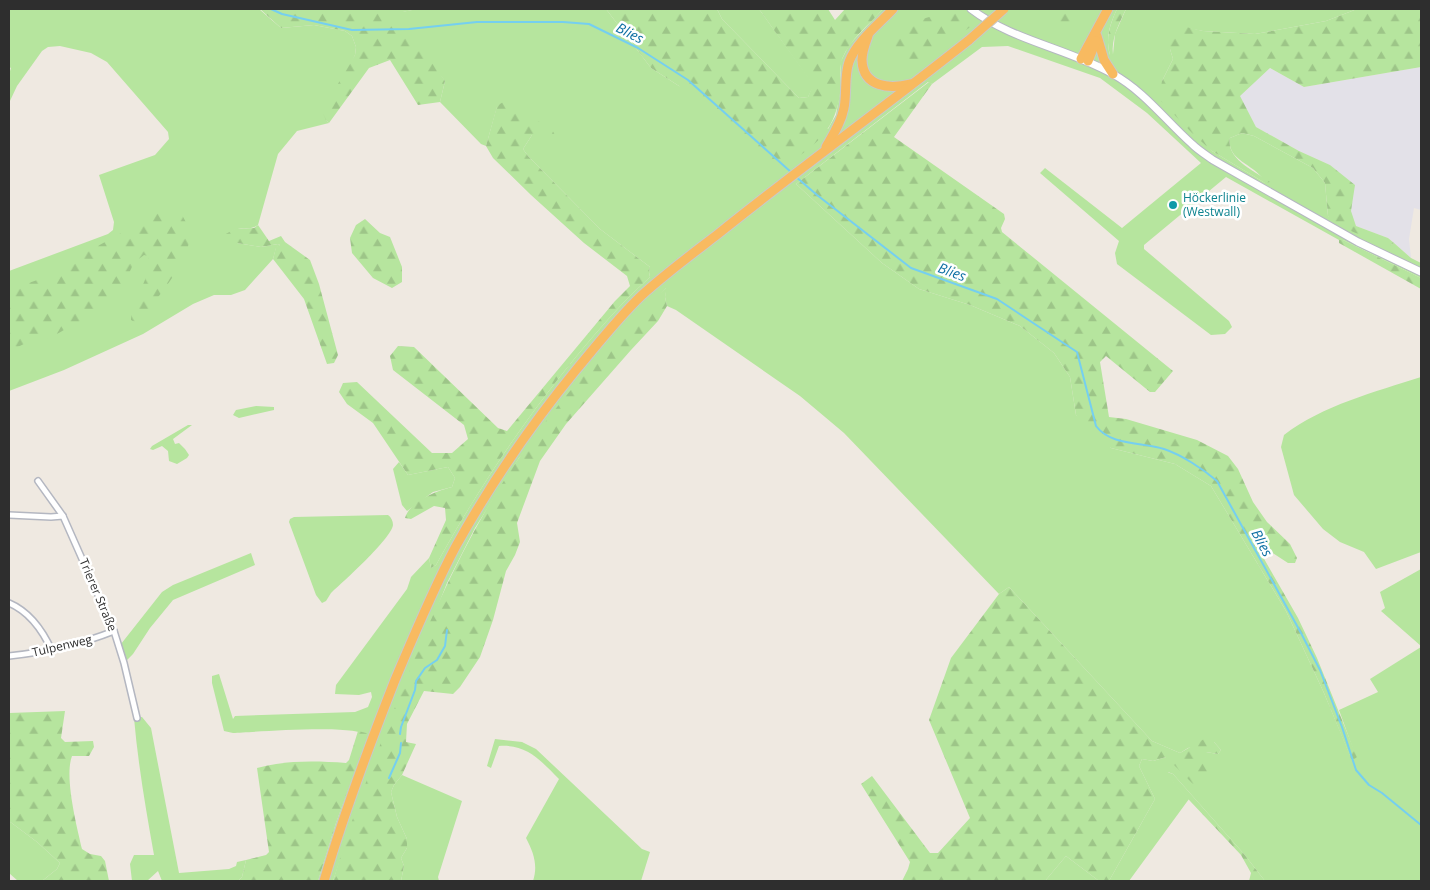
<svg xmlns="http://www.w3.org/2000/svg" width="1430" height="890" viewBox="0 0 1430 890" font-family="'Open Sans',sans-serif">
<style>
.industrial{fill:#e3e1e8}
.grass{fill:#b6e59e}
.forest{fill:url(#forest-firs)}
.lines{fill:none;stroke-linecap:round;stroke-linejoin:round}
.stream{stroke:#75cff0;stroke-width:2}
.minor-casing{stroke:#b4b7c1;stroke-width:8}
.secondary-casing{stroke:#b4b7c1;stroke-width:9}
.trunk-casing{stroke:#c9c9c9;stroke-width:11}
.minor{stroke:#fff;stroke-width:5}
.secondary{stroke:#fff;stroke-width:7}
.trunk{stroke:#f8ba60;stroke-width:9}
.trunk-bridge-casing{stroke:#c9c9c9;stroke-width:11;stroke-linecap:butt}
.trunk-bridge{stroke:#f8ba60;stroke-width:9}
.culture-dot{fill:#0f9aa8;stroke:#fff;stroke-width:2}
.labels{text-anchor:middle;stroke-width:5;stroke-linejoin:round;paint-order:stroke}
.culture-label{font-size:12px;fill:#0d838f;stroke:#fff;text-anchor:start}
.street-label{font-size:12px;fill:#2e2e2e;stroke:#fff}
.water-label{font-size:14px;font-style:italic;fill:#0d6fa3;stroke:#fff}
</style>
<defs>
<pattern id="forest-firs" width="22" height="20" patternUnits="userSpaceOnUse" patternTransform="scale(1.25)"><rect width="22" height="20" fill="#b6e59e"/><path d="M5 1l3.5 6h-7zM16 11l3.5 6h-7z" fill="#9dc588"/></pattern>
</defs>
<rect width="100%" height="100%" fill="#efe9e1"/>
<polygon class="industrial" points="1421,67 1421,210 1414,208 1409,239 1411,258 1388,238 1356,226 1330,165 1299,151 1256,127 1239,96 1270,68 1304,87"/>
<g class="grass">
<path d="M9,9H259L281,28L314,25L345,31L352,36L356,47L355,55L326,120L329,123L297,131L278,154L258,225C248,232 240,224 228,234L237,243L261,247L278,244L280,245L276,248L273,259L245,290L231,295H214L193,304L143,334L64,370L9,391V271L108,234L113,230L114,222L99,175L155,155L169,139L168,132L107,62L91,53L60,46L48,47L42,51L17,86L9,103V74L11,68L9,67Z"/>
<path d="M417,9H606L651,68L679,86L828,129L836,115L840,92L841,61L849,45L883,9H1117C1110,24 1105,38 1110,55L1113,54L1115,34L1126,9H1357L1326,21L1255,34L1203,31L1182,27L1170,49L1173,59L1162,81L1212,151L1265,183C1257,164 1226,162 1230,138L1242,133L1254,136L1313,168L1325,183L1328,216L1391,245L1394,243L1411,258L1421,263V278L1343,240H1339L1226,177L1144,245V249L1229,321L1232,327L1225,334L1211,335L1117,264L1115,253L1119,241L1040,173L1045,168L1122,228L1201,163L1147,113L1100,78L1008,46L982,47L932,84L928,82L796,184L882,263L919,289L970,305L1020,326L1054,353L1070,377L1076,415L1111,448L1175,464L1211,486L1286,611L1324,693L1352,760L1356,757L1339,710L1378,692L1370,679L1421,647V881H1265L1244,854L1173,774L1168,772L1174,783L1189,799L1129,881H1109L1155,799L1139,766L1142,759L1153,761L1166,757L1206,756V752L1218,754L1221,750L1214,742L1188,748L1180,753L1152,741L1009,587L999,594L844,433L800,396L676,310L667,306L665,297L666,288L519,458L475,528L447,583L356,812L333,881H318L336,823L367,735C351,724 257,732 233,733L224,731L212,683V676L219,674L233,719L235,716L355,712L368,707L372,697L371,692L359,695L335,694L336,685L407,589L411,577L429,558L431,568L436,565C489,469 549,383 623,303C631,294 641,286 650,277L649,272L650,267L600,229L528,156L523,149L532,135H546L497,107L486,146L481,144L440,102L445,81L396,21L402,12Z"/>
<polygon points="717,9 759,9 814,85 808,97 799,98 722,19"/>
<path d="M1421,377V552L1376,569L1364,552L1340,542L1323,529L1294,495L1281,447L1284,435C1323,405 1375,392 1421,377Z"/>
<polygon points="256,406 274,407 274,410 239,418 233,415 236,410"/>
<polygon points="188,425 192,425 173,439 175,444 179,443 185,449 189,455 187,458 177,464 169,461 168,451 162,446 153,450 150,449 152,446"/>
<polygon points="399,462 408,475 448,467 455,478 452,487 433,492 407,511 402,505 393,469"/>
<path d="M388,515C391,517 393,521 393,525C391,539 343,582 331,593L326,601L322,603L316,595L289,522L290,519L294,517Z"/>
<polygon points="251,553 255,565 173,600 150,628 133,654 126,661 121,644 162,592 173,585"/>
<polygon points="1421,569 1421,646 1381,611 1385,608 1380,592"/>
<path d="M142,717L151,728L179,873L229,869L236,866L237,862L246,860L242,877L238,881H162L158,871L147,881H132L130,864L134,855H154C146,810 138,764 134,718Z"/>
<path d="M495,739L522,742L536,749L642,849L650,852L641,881H533C538,866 534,853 526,838L559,779C540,760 527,744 499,746L491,768L487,766Z"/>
<polygon points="402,775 462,801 438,877 439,881 401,881 404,866 401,858 407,848 407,839 397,817 391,792 394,785"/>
<polygon points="9,821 37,842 60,863 57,869 42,881 18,881 9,873"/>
<polygon points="1066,856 1099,881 1045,881"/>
</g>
<g class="forest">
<polygon points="260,9 417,9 403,12 397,21 420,45 445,81 440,102 418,105 390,60 369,68 329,123 326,120 322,111 355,55 356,47 352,36 345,31 314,25 281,28"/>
<path d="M606,9H717L722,19L799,98L808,97L813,85L759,9H828L835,20L845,9H883C869,25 850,39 842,59C839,70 841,83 840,94C834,135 812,147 781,169L679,86L651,68Z"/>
<polygon points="1037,9 1085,9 1081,16 1065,25 1049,22"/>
<path d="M1117,9H1126C1119,24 1111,38 1113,55H1110C1105,38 1110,24 1117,9Z"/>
<path d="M1357,9H1421V67L1304,87L1270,68L1240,96L1256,127L1299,151L1330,165L1355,185L1351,211L1356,226L1388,238L1394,243L1388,247L1335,224L1328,216L1325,183L1313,168L1254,136L1242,133L1230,138C1226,159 1255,171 1270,182L1265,183L1212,151L1193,134L1159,99L1162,81L1173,59L1170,49L1168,34L1182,26L1203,31L1255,34L1326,21Z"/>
<path d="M950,11L964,14L974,22L973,25L920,64L906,63C890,47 894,41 905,24Z"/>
<polygon points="929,82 932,84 894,137 1004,214 1005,219 1001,228 1002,232 1173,371 1155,392 1150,392 1106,356 1100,362 1109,417 1126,419 1197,440 1228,456 1238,469 1253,502 1267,522 1290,544 1297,558 1295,563 1288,563 1265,548 1259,550 1298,618 1317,658 1357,757 1352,761 1324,693 1286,611 1211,486 1175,464 1111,448 1089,436 1076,415 1070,377 1054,353 1020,326 970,305 919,289 882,263 796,184"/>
<path d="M503,102L551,128L555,135L553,137L546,135H532L523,149L528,156L600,229L650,267L649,272L650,277C641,286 631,294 623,303C549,383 489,469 436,565L431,568L429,558L446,520L445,508L434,506L411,519L405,518C410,501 436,491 452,487L455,478L448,467L408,475L373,423L347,404L339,392L343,383L357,382L432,453H452L468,439L464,425L393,370L390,356L398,346L414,347L498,428L507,431L615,301L630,286L627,276L584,243L531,195L493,158L486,146L497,106Z"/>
<path d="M169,210L181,213C184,219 190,228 190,234C190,262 154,302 137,323L131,320C131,298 153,278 148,256L144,255L134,263L124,283L106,308L71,326L50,338L24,344L9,351V290L71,268L79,258L87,252L123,232L147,214Z"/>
<polygon points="365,219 380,233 390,237 402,267 402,282 392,288 373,278 352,253 350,238 356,225"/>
<polygon points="258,225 269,241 281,236 285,242 310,260 319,284 338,355 334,363 327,364 304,299 273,259 276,247 280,245 278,244 261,247 237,243 227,248 220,244 222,236 235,229 254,228"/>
<polygon points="1339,240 1343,240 1421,278 1421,289 1339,243"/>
<path d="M667,287L665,297L667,306L658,321L631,350L566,424L540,461L517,523L520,542L515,555L506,571L493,620L480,657L460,687L453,694L424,691L407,724L406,742L416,744L402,775L394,785L391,792L397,817L407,839V848L401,858L404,866L401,881H333C351,819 375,757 399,697C432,614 468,531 519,458C562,396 613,340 667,287Z"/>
<polygon points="1009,587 1152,741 1180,753 1204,739 1214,742 1221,750 1218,754 1206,752 1211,763 1209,776 1195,786 1166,757 1153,761 1142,759 1139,766 1155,799 1109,881 1099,881 1066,856 1045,881 902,881 908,869 910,862 861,784 872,776 930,853 938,853 970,818 929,720 951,658 999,594"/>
<path d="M65,711L61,738L65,742L93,741L94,747L89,756H72C64,777 77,827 82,849L90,854L101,856L105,861L109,881H42L57,869L60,863L37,842L9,821V713Z"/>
<path d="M358,731L366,733L368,735L336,823L318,881H238L242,877L246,860L266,855L269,852L257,768C286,760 316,761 346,763L349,760Z"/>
<polygon points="1167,772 1173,774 1244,854 1265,881 1249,881 1251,873 1241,855 1174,784"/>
</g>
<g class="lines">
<g class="stream">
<polyline points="271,9 282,14 352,30 409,29 477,22 563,22 589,24 638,48 688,80 792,173"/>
<polyline points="1210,9 1218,9"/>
<path d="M795,176L817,195L911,268L997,299L1077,352L1096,426C1111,446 1142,442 1164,449C1182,455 1203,469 1217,481L1301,633L1320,670L1342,727L1356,770L1369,785L1382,793L1421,825"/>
<polyline points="400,734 401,727 415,690 416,681 425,668 437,660 445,646 447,630"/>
<polyline points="389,778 400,753 401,743"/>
</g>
<defs>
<g id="minor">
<polyline points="38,481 63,516 114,631 124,663 137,718"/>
<polyline points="9,515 51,517 63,516"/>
<path d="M9,603C30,612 43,631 52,651"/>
<path d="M9,656C47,652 79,645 114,631"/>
</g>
<path id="secondary" d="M971,9C1013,41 1067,48 1113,74C1145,92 1165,120 1192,144C1198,150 1206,155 1213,160L1358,242L1421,272"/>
<g id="trunk">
<path d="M868,36C865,44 862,52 862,60C863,88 890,89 911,84"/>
<polyline points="1097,36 1104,60 1113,74"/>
<polyline points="1081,59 1108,9"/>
<polyline points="1088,61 1096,41"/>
<path d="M826,147C833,135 841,123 844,108C847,93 844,76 849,62C856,42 879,24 893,9"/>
<path d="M324,881C344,813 369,746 395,680C414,635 433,589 456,546C491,483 531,425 576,370C597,345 618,318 641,296C665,274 692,254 718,234C800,168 886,106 969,40"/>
</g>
</defs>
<use href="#minor" class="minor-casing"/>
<use href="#secondary" class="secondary-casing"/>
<use href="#trunk" class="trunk-casing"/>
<use href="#minor" class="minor"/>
<use href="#secondary" class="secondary"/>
<use href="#trunk" class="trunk"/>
<defs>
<polyline id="trunk-bridge" points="969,40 1004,9"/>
</defs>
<use href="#trunk-bridge" class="trunk-bridge-casing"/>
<use href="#trunk-bridge" class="trunk-bridge"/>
</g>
<circle class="culture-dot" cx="1173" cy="205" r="5"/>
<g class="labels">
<g class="culture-label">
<text x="1183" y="202">Höckerlinie<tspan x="1183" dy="14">(Westwall)</tspan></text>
</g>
<g class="street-label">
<text transform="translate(98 595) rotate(67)" y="4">Trierer Straße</text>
<text transform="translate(62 646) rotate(-13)" y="4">Tulpenweg</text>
</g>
<g class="water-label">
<text transform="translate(630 33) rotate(27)" y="5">Blies</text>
<text transform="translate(952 272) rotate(20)" y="5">Blies</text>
<text transform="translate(1262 543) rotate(62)" y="5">Blies</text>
</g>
</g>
<rect width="1430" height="890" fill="none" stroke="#2e2e2e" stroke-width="20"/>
</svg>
